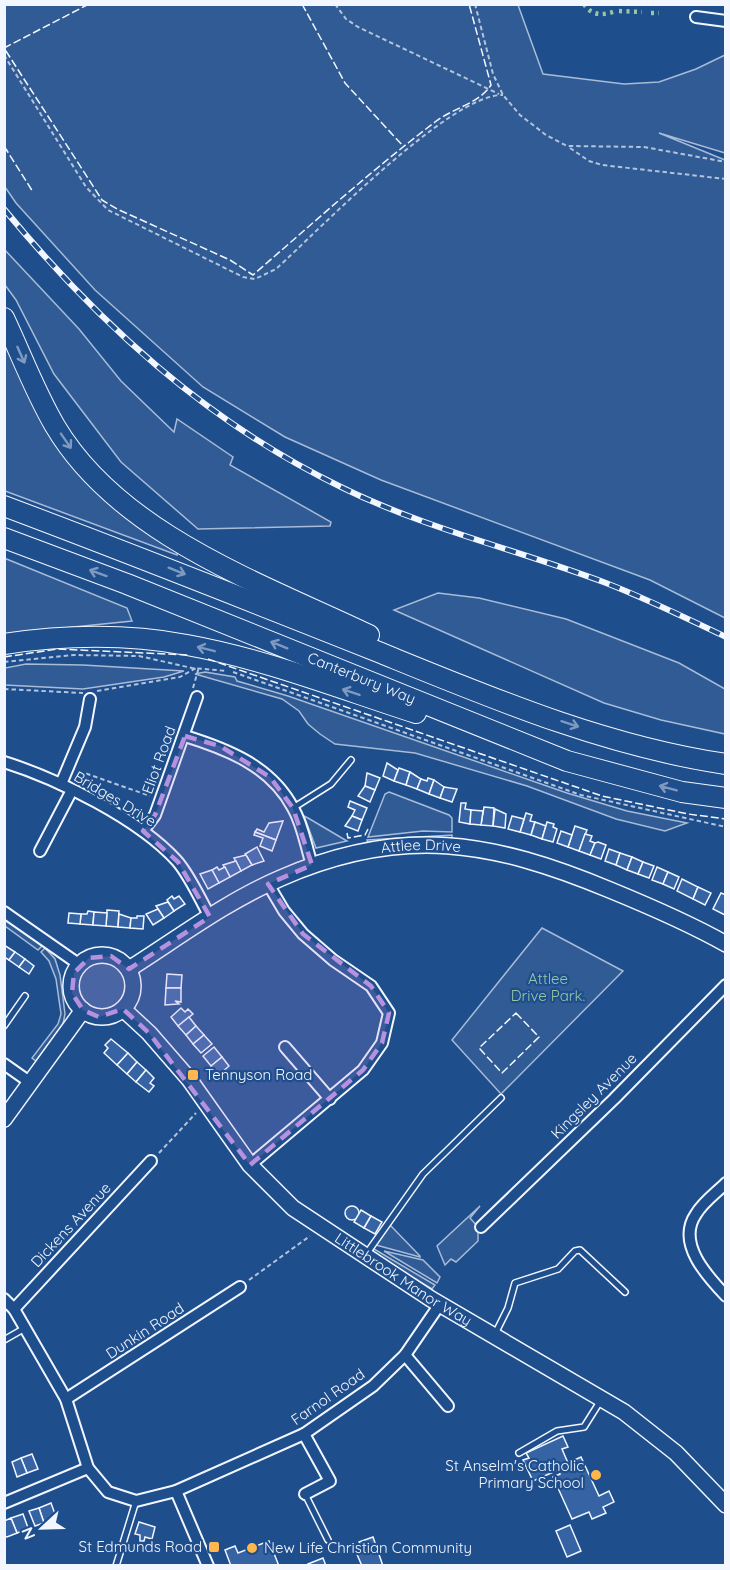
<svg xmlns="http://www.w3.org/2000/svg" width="730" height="1570" viewBox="0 0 730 1570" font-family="Quicksand,sans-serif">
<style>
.built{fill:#305b95;stroke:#a8bbd7;stroke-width:1.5}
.building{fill:#3563a3;stroke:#f2f6ff;stroke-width:1.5}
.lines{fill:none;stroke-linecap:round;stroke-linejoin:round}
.lane-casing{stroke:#f2f6ff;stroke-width:8}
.street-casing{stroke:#f2f6ff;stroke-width:14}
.secondary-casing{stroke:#f2f6ff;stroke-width:18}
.highway-casing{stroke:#f2f6ff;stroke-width:22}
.path{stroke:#b3c4dc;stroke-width:2;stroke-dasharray:4.5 3;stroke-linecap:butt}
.lane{stroke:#1f4e8c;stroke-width:5}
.street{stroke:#1f4e8c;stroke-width:10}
.secondary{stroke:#1f4e8c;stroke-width:15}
.highway{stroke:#1f4e8c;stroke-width:20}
.rail-casing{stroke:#f2f6ff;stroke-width:6}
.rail{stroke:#1f4e8c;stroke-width:4;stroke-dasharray:11;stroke-linecap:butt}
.hedge{stroke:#97c8a6;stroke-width:4.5;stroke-dasharray:3 4.5;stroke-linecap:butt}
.fence{stroke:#f2f6ff;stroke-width:1.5;stroke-dasharray:8 3;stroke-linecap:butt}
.oneway{stroke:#7e9ac0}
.marked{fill:#b691df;fill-opacity:0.2;stroke:#b691df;stroke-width:4.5;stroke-dasharray:12 8;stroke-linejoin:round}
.poi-dot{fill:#ffb74d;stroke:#1f4e8c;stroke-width:2}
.labels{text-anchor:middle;stroke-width:4.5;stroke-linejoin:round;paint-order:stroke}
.street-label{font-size:15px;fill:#f2f6ff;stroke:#1f4e8c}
.park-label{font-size:15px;fill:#97c8a6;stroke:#1f4e8c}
.poi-label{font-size:15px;fill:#f2f6ff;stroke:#1f4e8c;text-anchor:start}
</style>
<rect width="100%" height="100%" fill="#1f4e8c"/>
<g class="built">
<polygon points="4,5 518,5 543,74 624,84 659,82 696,69 725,55 725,153 659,133 725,160 725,618 650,580 381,480 285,437 203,387 95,290 16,203 5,187"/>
<polygon points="4,249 79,329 121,381 174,432 177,419 233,457 230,465 331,522 330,526 198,529 121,462 54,374 16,300 5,285"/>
<polygon points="4,335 114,508 178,551 177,555 5,491"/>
<polygon points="4,558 127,608 132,621 5,634"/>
<polygon points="438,593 479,598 566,619 679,663 725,689 725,734 661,720 604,703 394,610"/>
<polygon points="26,664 83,665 184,671 164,677 83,689 5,685 5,668"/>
<polygon points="205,672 235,677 237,681 288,696 567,793 627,811 687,823 665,831 616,819 527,786 415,753 335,744 320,734 308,724 299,711 282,699 195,674"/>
<polygon points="389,792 449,815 452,818 452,832 423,831 368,837 385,794"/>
<polygon points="304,816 308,818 347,841 316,848"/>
<polygon points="452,835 452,840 368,845 367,840"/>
<polygon points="4,919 20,929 42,946 38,950 5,926"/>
<polygon points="542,928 623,971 501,1094 452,1040"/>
<polygon points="45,948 55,959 60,975 65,1014 63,1024 36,1061 32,1058 58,1024 61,1014 56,979 49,961 41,952"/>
<circle cx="103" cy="987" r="26"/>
<polygon points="480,1206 470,1218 478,1227 478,1241 456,1262 451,1259 445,1265 437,1246"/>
<polygon points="390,1225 420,1256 420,1257 376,1245"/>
<polygon points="374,1249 435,1285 432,1289 372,1253"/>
<polygon points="384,1251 423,1260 440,1277 437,1283"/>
</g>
<g class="building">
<polygon points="387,763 398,770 394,781 383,776"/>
<polygon points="399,768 410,772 406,785 394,781"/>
<polygon points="410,772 421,779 417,789 406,785"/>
<polygon points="367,773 380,778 375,790 365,786"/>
<polygon points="428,778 434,780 429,794 417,789 421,779 427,781"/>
<polygon points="434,780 444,787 440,798 429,794"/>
<polygon points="365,786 375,790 370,802 358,796"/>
<polygon points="444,787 457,789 452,802 440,798"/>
<polygon points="350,801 367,808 362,820 352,816 355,810 348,807"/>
<polygon points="461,803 466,803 465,809 471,810 470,824 459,822"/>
<polygon points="484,807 494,808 493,826 481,825"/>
<polygon points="495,809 506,814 505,828 493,826"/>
<polygon points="471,810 483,811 481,825 470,824"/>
<polygon points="526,813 532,815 530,821 535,822 531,835 520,832"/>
<polygon points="352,816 362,820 358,831 345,826"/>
<polygon points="512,816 524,819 520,832 508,829"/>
<polygon points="283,821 276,840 255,832 257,829 264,832 269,823"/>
<polygon points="535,822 546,826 542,839 531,835"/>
<polygon points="547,822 554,824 553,827 557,829 553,842 542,839"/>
<polygon points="575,826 587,830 579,851 568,847"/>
<polygon points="561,831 572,835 568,847 557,843"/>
<polygon points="255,832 276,840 272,851 260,846 263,838 254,835"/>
<polygon points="585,834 592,836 590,841 595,843 590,855 579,851"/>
<polygon points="598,842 606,845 601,859 590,855 595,843"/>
<polygon points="257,847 264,861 252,865 245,854"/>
<polygon points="609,849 620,853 616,865 605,861"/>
<polygon points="620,853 632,857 627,870 616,865"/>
<polygon points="246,855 252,865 241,871 234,858"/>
<polygon points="632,857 643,862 638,874 627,870"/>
<polygon points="236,861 241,871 230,877 223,865"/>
<polygon points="643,862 654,866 649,878 638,874"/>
<polygon points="217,867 219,870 225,867 230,877 219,883 212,870"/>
<polygon points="657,867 668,872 663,884 652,880"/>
<polygon points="212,870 219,883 208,889 200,874"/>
<polygon points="668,872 679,877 674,889 663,884"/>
<polygon points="682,879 698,887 693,899 677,891"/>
<polygon points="698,887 711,893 705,905 693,899"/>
<polygon points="721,893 726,895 725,915 713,909"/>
<polygon points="172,896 174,899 179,896 185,904 174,911 167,900"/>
<polygon points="168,902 174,911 164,918 156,906"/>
<polygon points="158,909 164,918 153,925 146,914"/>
<polygon points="107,910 119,911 118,927 106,926"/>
<polygon points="88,911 94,912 93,925 80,924 81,914 87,914"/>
<polygon points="94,912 107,913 106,926 93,925"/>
<polygon points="69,913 81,914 80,924 68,923"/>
<polygon points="119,914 131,918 130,928 118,927"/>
<polygon points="137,916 144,916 143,929 130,928 131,918 137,918"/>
<polygon points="4,945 15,952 9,960 4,957"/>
<polygon points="15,952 25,959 19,967 9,960"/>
<polygon points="25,959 34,966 29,974 19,967"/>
<polygon points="167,974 182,975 181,988 166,988"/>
<polygon points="166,988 181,988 181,1002 175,1001 179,1004 165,1005"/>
<polygon points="181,1008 185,1012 188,1009 193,1014 178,1026 171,1017"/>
<polygon points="189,1017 196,1026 186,1035 178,1026"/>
<polygon points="196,1026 204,1035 193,1044 186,1035"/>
<polygon points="204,1035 212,1044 201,1053 193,1044"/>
<polygon points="111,1039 128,1053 117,1065 104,1053 108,1048 105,1045"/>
<polygon points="214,1047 222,1057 211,1066 203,1056"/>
<polygon points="128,1053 137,1062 127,1074 117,1065"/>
<polygon points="222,1057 229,1066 219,1075 211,1066"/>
<polygon points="137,1062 146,1070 136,1082 127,1074"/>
<polygon points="146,1070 154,1078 150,1083 154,1086 149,1092 136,1082"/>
<circle cx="352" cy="1213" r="7"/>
<polygon points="361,1210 371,1216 364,1228 354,1222"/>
<polygon points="371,1216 382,1222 375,1234 364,1228"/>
<polygon points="563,1436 568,1447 562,1449 568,1463 581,1457 599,1496 609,1491 614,1502 603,1507 606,1513 592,1519 589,1512 572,1519 553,1477 560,1474 558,1470 533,1481 523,1460 529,1458 526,1453"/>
<polygon points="32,1454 38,1469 27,1473 21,1458"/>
<polygon points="21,1458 27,1473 17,1477 12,1462"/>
<polygon points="51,1503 59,1525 55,1526 53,1520 44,1523 39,1508"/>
<polygon points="39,1508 44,1523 35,1526 29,1511"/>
<polygon points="23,1514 31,1536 27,1537 25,1530 17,1533 11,1518"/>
<polygon points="11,1518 17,1533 7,1537 4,1536 4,1521"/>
<polygon points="139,1522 155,1527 152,1539 145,1537 144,1541 140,1541 140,1535 135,1534"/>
<polygon points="570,1525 581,1551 567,1557 556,1531"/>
<polygon points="373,1537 383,1566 362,1566 356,1552 362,1550 359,1542"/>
<polygon points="269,1541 279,1566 231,1566 225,1550 235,1546 238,1553"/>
<polygon points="323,1558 326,1566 309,1566 308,1564"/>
</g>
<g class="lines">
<defs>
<g id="lane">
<polyline points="293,808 331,784 351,760"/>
<polyline points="4,1026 25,996"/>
<polyline points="367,1253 423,1174 501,1098"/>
<polyline points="495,1334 508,1308 515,1283 558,1269 575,1251 580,1250 625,1292"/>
<polyline points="4,1340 25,1328"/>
<polyline points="519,1453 557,1431 584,1427 601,1400"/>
<polyline points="305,1494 328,1540"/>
<polyline points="116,1566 136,1501"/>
</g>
<g id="street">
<polyline points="696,17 726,21"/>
<path d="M185,736C227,749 271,766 293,808C303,825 306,847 312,865"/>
<path d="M4,762C58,779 139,819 177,861C190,876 200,899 210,917"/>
<polyline points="61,784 85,727 90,699"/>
<polyline points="143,831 155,815 197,697"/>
<polyline points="40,851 72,790"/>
<polyline points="4,912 80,965"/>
<polyline points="285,1047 330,1099"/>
<polyline points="4,1064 31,1083"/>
<polyline points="250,1165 363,1070 382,1043 389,1013 371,986 333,960 303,934 284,911 268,884"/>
<path d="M726,1183C716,1193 703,1202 696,1214C676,1243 707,1276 726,1296"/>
<polyline points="481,1227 614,1099 726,985"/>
<polyline points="4,1299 14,1309 66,1399 88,1468 108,1492 136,1501 176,1491 304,1434 373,1386 405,1355 440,1304"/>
<polyline points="14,1309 151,1161"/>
<polyline points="405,1355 448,1406"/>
<polyline points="66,1399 240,1287"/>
<polyline points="304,1434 330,1481 305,1494"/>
<polyline points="176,1491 208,1566"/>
<polyline points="4,1503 88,1468"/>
</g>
<g id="secondary">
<circle cx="102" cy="986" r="31"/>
<path id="s1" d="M129,969C178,938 227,901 281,878C402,825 492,841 610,890C649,906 689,923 726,944"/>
<path id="s2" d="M123,1009L149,1033L189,1079L250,1165L293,1208L431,1299L624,1412L676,1453L726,1505"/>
<polyline points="4,1119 83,1010"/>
</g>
<g id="highway">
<path d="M4,318C21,354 35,392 55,426C119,534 260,583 369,635"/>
<path d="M4,506C129,553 253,602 376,651C489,697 604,746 726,764"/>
<path id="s3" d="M4,538L127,584L567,761L682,792L726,798"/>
<path d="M4,644C64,635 128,634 187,645C265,659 341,689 416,713"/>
</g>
</defs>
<use href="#lane" class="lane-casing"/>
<use href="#street" class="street-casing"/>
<use href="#secondary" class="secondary-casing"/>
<use href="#highway" class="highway-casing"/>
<g class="path">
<polyline points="335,4 346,19 358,27 499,94"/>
<polyline points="475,4 493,74 503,95 520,115 546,135 567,146 644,147 726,162"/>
<path d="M4,55L86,187L108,210L243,277L255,279L276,269C319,230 450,94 503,95"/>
<polyline points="570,148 589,161 602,165 726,179"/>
<polyline points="4,662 74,655 139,656 192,668 227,671"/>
<polyline points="233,672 581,795 726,827"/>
<polyline points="193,688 199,667"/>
<polyline points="4,689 83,693"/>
<polyline points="97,691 180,677 196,668"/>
<polyline points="79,771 150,796"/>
<polyline points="159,1153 196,1113"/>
<polyline points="249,1280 310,1236"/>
</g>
<use href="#lane" class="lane"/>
<use href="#street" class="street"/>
<use href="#secondary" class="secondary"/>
<use href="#highway" class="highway"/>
<defs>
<path id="rail" d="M4,209C99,324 207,422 341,487C426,529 518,550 606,583C647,599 686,618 726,637"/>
</defs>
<use href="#rail" class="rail-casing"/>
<use href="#rail" class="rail"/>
<g class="hedge">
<path d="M584,4C592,17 604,15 616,11"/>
<polyline points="619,11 642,12"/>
<polyline points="651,13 659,13"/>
</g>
<g class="fence">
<path d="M89,4L4,48L102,200L117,209L230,260L253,275C313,223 372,170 435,122C451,109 480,103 491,85L469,4"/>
<polyline points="302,4 345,83 403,146"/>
<polyline points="4,146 33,192"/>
<polyline points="4,657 58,649 190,655"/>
<polyline points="208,659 602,796 688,814 726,819"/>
<polyline points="347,833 348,838 365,835 368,829"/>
<polygon points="516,1013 539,1037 502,1073 479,1048"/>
</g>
</g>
<defs><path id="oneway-shaft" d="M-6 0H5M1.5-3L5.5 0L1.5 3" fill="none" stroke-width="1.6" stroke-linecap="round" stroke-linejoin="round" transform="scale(1.5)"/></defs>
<g class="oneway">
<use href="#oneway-shaft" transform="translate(21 355) rotate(66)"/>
<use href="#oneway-shaft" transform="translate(66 441) rotate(55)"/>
<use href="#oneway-shaft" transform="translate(177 571) rotate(22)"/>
<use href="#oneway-shaft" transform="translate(98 573) rotate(-160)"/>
<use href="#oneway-shaft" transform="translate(279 645) rotate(-158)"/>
<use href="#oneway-shaft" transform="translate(206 649) rotate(-166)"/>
<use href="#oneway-shaft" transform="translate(351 692) rotate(-162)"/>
<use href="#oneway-shaft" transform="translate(570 724) rotate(18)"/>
<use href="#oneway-shaft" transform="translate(668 788) rotate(-165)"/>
</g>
<path class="marked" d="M185,736L220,746L270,777L293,808L312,865L268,884L303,934L371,986L389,1013L382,1043L363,1070L250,1165L149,1033L123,1009L99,1017L83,1010L72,993L74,973L89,958L111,956L129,969L210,917L178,862L143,831L155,815Z"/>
<g class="poi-dot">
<rect x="187" y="1069" width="12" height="12" rx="3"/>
<circle cx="596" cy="1475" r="6"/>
<rect x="208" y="1541" width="12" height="12" rx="3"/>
<circle cx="252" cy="1548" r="6"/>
</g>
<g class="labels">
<g class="street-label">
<text dy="5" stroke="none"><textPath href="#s3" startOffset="384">Canterbury Way</textPath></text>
<text transform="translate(159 760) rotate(-70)" y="5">Eliot Road</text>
<text transform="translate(115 799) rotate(31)" y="5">Bridges Drive</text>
<text dy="5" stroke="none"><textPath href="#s1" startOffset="322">Attlee Drive</textPath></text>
<text transform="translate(594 1096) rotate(-45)" y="5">Kingsley Avenue</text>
<text transform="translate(71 1225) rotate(-47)" y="5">Dickens Avenue</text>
<text dy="5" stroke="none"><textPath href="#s2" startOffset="394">Littlebrook Manor Way</textPath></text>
<text transform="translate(145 1331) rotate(-33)" y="5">Dunkin Road</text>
<text transform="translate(328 1397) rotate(-35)" y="5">Farnol Road</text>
</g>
<g class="park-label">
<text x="548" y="984">Attlee<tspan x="548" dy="17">Drive Park.</tspan></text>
</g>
<g class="poi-label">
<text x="205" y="1080">Tennyson Road</text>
<text x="584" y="1471" text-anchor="end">St Anselm's Catholic<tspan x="584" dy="17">Primary School</tspan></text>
<text x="202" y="1552" text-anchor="end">St Edmunds Road</text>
<text x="264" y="1553">New Life Christian Community</text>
</g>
</g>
<rect width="730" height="1570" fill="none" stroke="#f2f6ff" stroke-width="12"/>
<g transform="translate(42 1528) rotate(248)" stroke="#1f4e8c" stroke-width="4.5" paint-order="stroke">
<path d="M0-4.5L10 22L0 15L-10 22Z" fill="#f2f6ff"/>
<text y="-9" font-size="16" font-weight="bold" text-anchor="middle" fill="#f2f6ff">N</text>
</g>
</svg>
